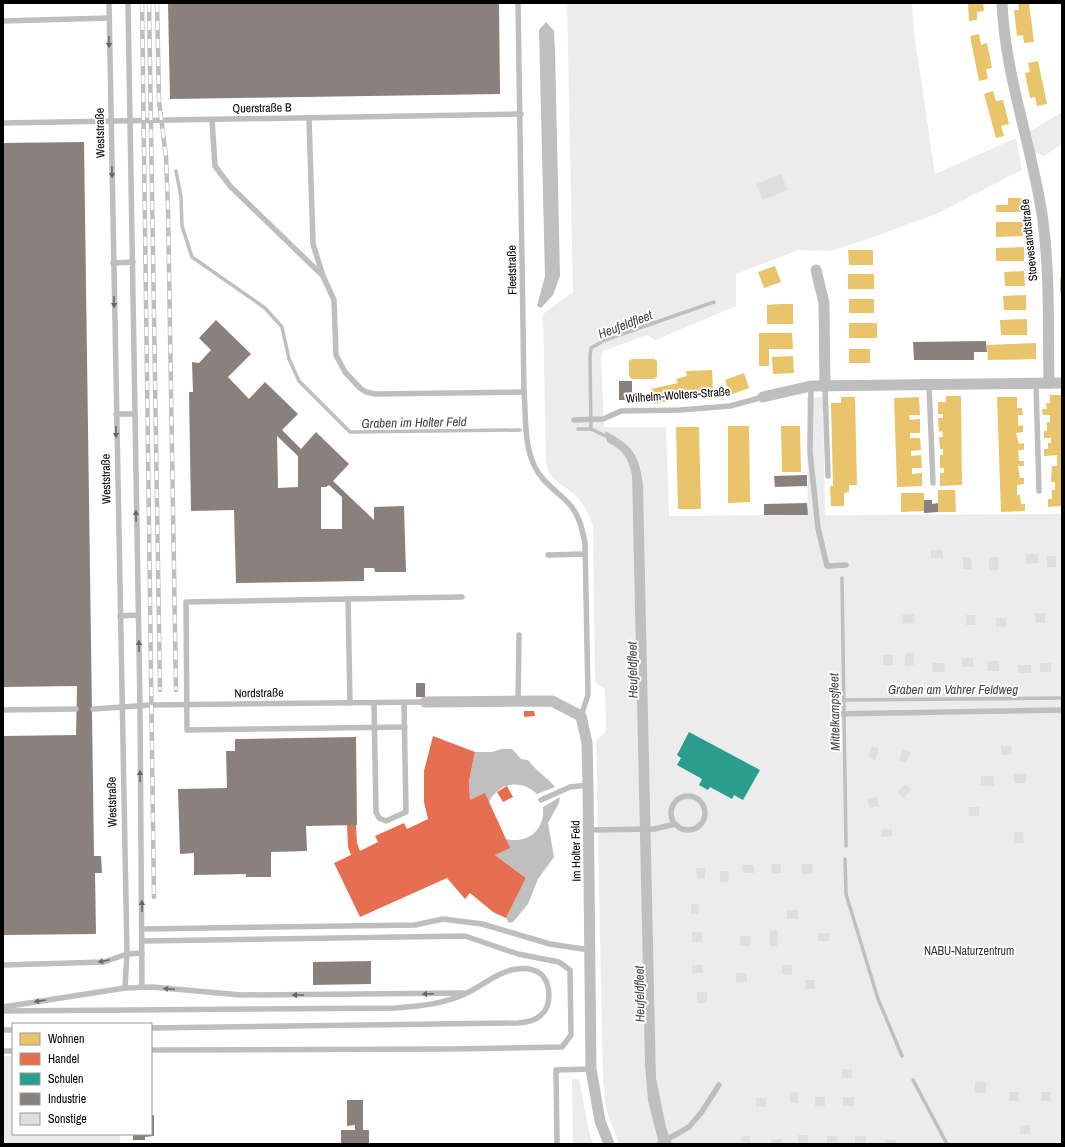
<svg xmlns="http://www.w3.org/2000/svg" width="1065" height="1147" viewBox="0 0 1065 1147" font-family="'Archivo Narrow',sans-serif">
<style>
.green{fill:#ececec}
.water{fill:#bfbfbf}
.homes{fill:#e9c46a}
.shops{fill:#e76f51}
.schools{fill:#2a9d8f}
.industry{fill:#8a817c;fill-rule:evenodd}
.lines{fill:none;stroke-linecap:round;stroke-linejoin:round}
.stream{stroke:#bfbfbf;stroke-width:3.5}
.building{fill:#dfdfdf}
.service{stroke:#bebebe;stroke-width:5.5}
.minor{stroke:#bebebe;stroke-width:11}
.rail-casing{stroke:#bebebe;stroke-width:4.5}
.rail{stroke:#fff;stroke-width:3;stroke-dasharray:9;stroke-linecap:butt}
.oneway{fill:#686868}
.labels{text-anchor:middle;stroke-width:4;stroke-linejoin:round;paint-order:stroke}
.street-label{font-size:12px;fill:#000;stroke:#fff}
.park-label{font-size:12px;fill:#333;stroke:#fff}
.water-label{font-size:13px;font-style:italic;fill:#444;stroke:#fff}
</style>
<rect width="100%" height="100%" fill="#fff"/>
<g class="green">
<path d="M567,3H912L914,33L935,174L1016,138L1022,170L936,214L876,236L832,251L798,250L736,274V306L655,340L647,335L603,351L601,358L604,427H666L669,516L808,515L807,398L823,397L825,515L1062,514V1144H672L666,1127L656,1078L643,484L640,466L606,431L607,442C623,450 628,457 632,475L645,1066L648,1101L659,1144H619L606,1109L603,1079L596,741L606,731L605,689L595,682L593,527C589,514 584,504 575,495C562,483 551,482 546,464L543,314L573,292Z"/>
<polygon points="1062,112 1062,144 1044,156 1034,152 1029,132"/>
<polygon points="3,1056 13,1056 13,1134 120,1134 120,1144 3,1144"/>
<polygon points="572,1079 579,1079 590,1136 594,1144 573,1144"/>
</g>
<g class="water">
<polygon points="546,22 554,31 555,50 560,276 553,295 541,308 537,306 545,276 539,30"/>
<path d="M605,431C632,445 639,454 643,484L656,1078L666,1127L672,1144H659L648,1101L645,1066L632,475C628,457 623,450 607,442Z"/>
<path d="M502,749H512L521,759L528,760C536,771 547,777 555,787L537,794C521,779 499,782 489,802L480,803L470,800L469,781L475,752H492Z"/>
<path d="M560,797L559,803L548,823L554,857L538,879L528,904L513,922L509,923L506,918L526,878L495,855L506,839C528,844 545,830 543,807Z"/>
</g>
<g class="homes">
<polygon points="968,3 983,3 984,11 977,12 977,20 969,21"/>
<polygon points="1018,3 1029,3 1034,42 1024,43 1023,35 1017,36 1014,10 1019,10"/>
<polygon points="979,34 981,45 987,43 992,68 986,69 988,79 979,81 970,36"/>
<polygon points="1038,61 1047,104 1037,106 1035,97 1030,98 1025,73 1030,72 1028,63"/>
<polygon points="993,91 996,101 1003,100 1009,124 1001,126 1004,136 996,138 984,94"/>
<polygon points="1008,198 1022,198 1023,212 996,212 996,205 1008,205"/>
<polygon points="996,222 1023,222 1023,236 996,237"/>
<polygon points="1024,247 1024,261 996,261 996,248"/>
<polygon points="848,250 873,250 873,265 849,265"/>
<polygon points="775,266 781,282 764,288 758,272"/>
<polygon points="1024,271 1025,286 1005,286 1004,272"/>
<rect x="848" y="274" width="26" height="15"/>
<rect x="1060" y="278" width="2" height="15"/>
<polygon points="1026,295 1026,310 1004,310 1003,296"/>
<rect x="849" y="299" width="25" height="14"/>
<polygon points="780,304 793,304 793,324 767,324 767,305"/>
<polygon points="1027,319 1027,335 1001,335 1000,320"/>
<rect x="849" y="323" width="28" height="15"/>
<polygon points="759,333 792,333 793,349 769,349 769,366 759,366"/>
<polygon points="1036,343 1036,359 988,360 987,345"/>
<rect x="849" y="349" width="21" height="14"/>
<polygon points="793,356 794,373 773,374 772,357"/>
<polygon points="632,359 654,359 657,361 657,377 654,379 632,379 629,376 629,361"/>
<polygon points="712,370 713,391 687,392 682,395 684,398 654,404 651,389 678,383 676,379 687,376 686,371"/>
<polygon points="744,373 749,388 730,395 725,380"/>
<polygon points="1050,395 1062,395 1062,506 1048,507 1048,499 1052,499 1052,490 1055,490 1055,482 1051,482 1052,466 1057,466 1057,455 1044,456 1044,449 1048,449 1048,443 1051,443 1051,438 1044,438 1044,431 1047,431 1047,422 1050,422 1050,415 1043,415 1042,409 1047,409 1046,403 1050,403"/>
<polygon points="946,396 961,396 962,485 940,486 940,473 944,473 944,468 940,468 940,455 943,455 943,449 940,449 939,437 943,437 942,431 939,432 938,418 943,418 943,414 938,414 938,402 946,402"/>
<polygon points="841,397 855,397 857,485 849,485 849,492 844,493 844,506 831,506 830,486 833,486 831,403 841,403"/>
<polygon points="919,397 920,415 909,415 910,420 920,419 920,433 910,433 910,438 920,438 921,450 911,451 911,456 921,455 922,468 912,468 912,474 922,473 922,486 897,487 894,398"/>
<polygon points="997,397 1017,397 1017,408 1022,408 1023,415 1018,415 1018,426 1023,425 1023,432 1016,433 1019,444 1024,443 1024,450 1018,450 1019,461 1024,461 1024,466 1018,466 1020,478 1024,478 1024,484 1017,485 1017,495 1020,495 1021,504 1025,504 1025,511 1001,512"/>
<polygon points="728,426 749,426 750,502 728,503"/>
<polygon points="781,426 800,426 801,472 782,472"/>
<polygon points="676,427 699,427 701,509 678,509"/>
<polygon points="938,490 955,490 956,512 938,512"/>
<polygon points="901,493 924,493 924,511 901,512"/>
</g>
<g class="shops">
<polygon points="524,711 534,711 535,716 524,717"/>
<polygon points="433,736 475,752 469,781 470,800 485,793 510,848 495,855 526,878 506,918 493,912 470,893 465,899 447,878 360,917 334,863 351,855 348,847 347,825 356,825 357,843 360,851 378,842 375,836 404,823 407,829 428,819 424,802 424,771"/>
<polygon points="507,786 513,797 503,802 497,792"/>
</g>
<polygon class="schools" points="689,732 760,770 743,800 734,795 732,799 710,787 708,790 699,785 702,779 677,765 681,758 677,755"/>
<g class="industry">
<polygon points="168,3 499,3 500,94 170,99"/>
<polygon points="84,142 94,856 101,856 102,873 95,873 96,934 3,935 3,736 76,735 77,686 3,687 3,143"/>
<path d="M216,320L251,354L228,377L249,399L265,382L298,414L282,430L301,449L316,432L349,464L333,481L374,520V507L404,506L406,572H375L374,568H364V581L236,583L234,510L191,511L189,392H193L192,362L199,363L211,350L199,338ZM277,436L298,456V487L278,488ZM329,485L342,497V529H321V487H326Z"/>
<polygon points="986,341 987,352 974,352 974,360 914,360 913,342"/>
<rect x="619" y="381" width="13" height="19"/>
<polygon points="807,475 807,486 775,487 774,476"/>
<polygon points="924,500 932,500 932,510 932,504 938,503 938,512 924,513"/>
<polygon points="807,503 808,515 764,515 764,504"/>
<rect x="416" y="683" width="9" height="14"/>
<polygon points="356,737 357,825 306,826 307,851 271,852 271,877 246,877 246,874 194,875 194,853 180,854 178,789 227,788 226,751 235,751 235,739"/>
<polygon points="371,961 371,984 313,985 313,962"/>
<polygon points="347,1100 363,1100 363,1130 369,1130 369,1144 341,1144 341,1130 355,1130 355,1125 347,1126"/>
<polygon points="151,1115 154,1115 154,1136 145,1137 145,1140 133,1140 133,1134 151,1134"/>
</g>
<g class="lines">
<g class="stream">
<polyline points="176,171 181,197 182,226 192,257 265,308 282,327 289,359 299,381 350,432 520,430"/>
<polyline points="578,429 591,429 610,438"/>
<polyline points="591,429 590,357 591,348 605,340 714,302"/>
<polyline points="842,578 846,846"/>
<polyline points="845,700 1062,698"/>
<polyline points="845,859 846,894 878,999 902,1056"/>
<polyline points="913,1080 947,1144"/>
</g>
</g>
<g class="building">
<polygon points="781,174 788,190 763,200 756,184"/>
<rect x="931" y="550" width="12" height="8"/>
<polygon points="1026,554 1038,554 1038,563 1026,564"/>
<rect x="1047" y="556" width="9" height="11"/>
<polygon points="963,557 971,557 972,569 963,569"/>
<polygon points="989,557 998,557 999,570 989,570"/>
<polygon points="1035,613 1045,613 1045,623 1036,623"/>
<polygon points="914,614 915,623 903,624 902,615"/>
<polygon points="966,615 975,615 976,625 966,625"/>
<polygon points="996,618 1006,618 1007,626 996,627"/>
<polygon points="913,653 914,665 905,666 905,654"/>
<rect x="883" y="655" width="10" height="10"/>
<rect x="962" y="658" width="11" height="9"/>
<polygon points="988,661 999,661 999,671 987,671"/>
<polygon points="932,663 944,663 945,672 933,672"/>
<rect x="1040" y="663" width="11" height="9"/>
<rect x="1018" y="665" width="13" height="8"/>
<polygon points="872,746 879,749 875,760 868,757"/>
<polygon points="1001,746 1011,746 1012,754 1001,755"/>
<polygon points="903,749 911,752 906,763 899,760"/>
<rect x="1014" y="774" width="12" height="9"/>
<polygon points="981,776 994,776 994,786 981,785"/>
<polygon points="905,784 911,790 903,798 897,792"/>
<polygon points="876,796 879,806 870,808 867,799"/>
<polygon points="969,807 979,807 979,816 968,816"/>
<polygon points="892,829 892,836 881,837 881,830"/>
<polygon points="1014,832 1023,832 1024,843 1015,843"/>
<polygon points="771,864 781,864 781,873 772,873"/>
<polygon points="802,864 813,864 812,874 802,874"/>
<polygon points="742,865 754,865 754,873 743,873"/>
<polygon points="696,868 705,868 705,878 697,879"/>
<polygon points="720,871 729,871 728,882 720,882"/>
<polygon points="691,904 699,904 698,914 691,914"/>
<rect x="787" y="910" width="11" height="9"/>
<polygon points="770,930 778,931 777,946 770,946"/>
<rect x="692" y="932" width="10" height="10"/>
<rect x="818" y="933" width="11" height="8"/>
<polygon points="740,936 751,936 750,946 740,946"/>
<rect x="692" y="965" width="11" height="8"/>
<polygon points="782,965 792,965 792,975 782,974"/>
<rect x="736" y="973" width="11" height="9"/>
<rect x="805" y="980" width="10" height="9"/>
<rect x="697" y="992" width="10" height="11"/>
<rect x="842" y="1069" width="10" height="9"/>
<rect x="975" y="1082" width="11" height="11"/>
<rect x="790" y="1092" width="8" height="11"/>
<rect x="1009" y="1092" width="10" height="9"/>
<rect x="1041" y="1092" width="10" height="9"/>
<rect x="815" y="1097" width="10" height="9"/>
<rect x="843" y="1097" width="11" height="9"/>
<rect x="756" y="1098" width="10" height="9"/>
<polygon points="1030,1125 1030,1134 1020,1134 1020,1126"/>
<polygon points="798,1135 808,1135 808,1143 798,1144"/>
<polygon points="742,1136 750,1136 750,1144 741,1144"/>
<polygon points="827,1136 838,1136 837,1144 827,1144"/>
<rect x="855" y="1136" width="11" height="8"/>
<rect x="771" y="1139" width="11" height="5"/>
<rect x="885" y="1140" width="11" height="4"/>
</g>
<g class="lines">
<g class="service">
<polyline points="109,3 127,954 125,988"/>
<polyline points="128,3 140,706 142,987"/>
<path d="M518,3L524,392C526,416 524,444 534,465C542,483 559,492 571,506C580,517 582,530 585,543L588,695L581,716"/>
<polyline points="3,21 109,18"/>
<polyline points="309,118 313,244 323,276 334,300 336,355 345,372 360,388 366,392 375,394 524,392"/>
<polyline points="212,120 215,166 230,186 321,274"/>
<polyline points="3,123 521,114"/>
<polyline points="113,263 133,262"/>
<polyline points="1036,383 1039,491"/>
<polyline points="929,385 933,483"/>
<polyline points="811,386 810,452 818,528 827,566 846,565"/>
<polyline points="825,387 828,476"/>
<polyline points="116,414 135,414"/>
<polyline points="574,420 603,419 621,411 680,410 730,406 763,397"/>
<polyline points="548,555 585,554"/>
<polyline points="348,599 462,597"/>
<polyline points="120,616 138,615"/>
<polyline points="518,701 519,635"/>
<polyline points="350,703 348,599 186,602 187,730 405,727"/>
<polyline points="374,703 376,812 379,818 386,821 406,812 404,703"/>
<polyline points="93,709 151,705 425,702"/>
<polyline points="3,710 76,709"/>
<polyline points="833,714 1062,710"/>
<circle cx="688" cy="813" r="17"/>
<polyline points="541,800 570,787 588,785"/>
<polyline points="589,830 654,829 675,824"/>
<polyline points="142,929 415,925 443,919 482,924 550,944 590,950"/>
<polyline points="142,941 465,936 518,954 559,962 570,970 571,1035 562,1047 448,1049 151,1050"/>
<polyline points="3,965 104,962 127,954 142,953"/>
<polyline points="3,1007 125,988 152,987 241,995 463,993"/>
<path d="M3,1011L396,1008C421,1006 444,1004 467,993C481,986 502,970 517,969C525,968 534,969 541,974C551,983 552,1006 541,1015C535,1021 526,1022 518,1023L151,1028"/>
<polyline points="3,1030 13,1030"/>
<polyline points="3,1051 13,1051"/>
<polyline points="557,1144 556,1070 591,1069"/>
<polyline points="659,1144 689,1127 701,1113 719,1085"/>
</g>
<g class="minor">
<path d="M1002,3C1005,75 1031,143 1042,214C1050,269 1048,327 1049,383"/>
<polyline points="816,270 824,303 825,387"/>
<polyline points="763,397 811,386 1062,383"/>
<polyline points="425,702 552,701 581,716 587,743 588,785 591,1069 600,1121 609,1144"/>
</g>
<defs>
<g id="rail">
<polyline points="142,3 154,897"/>
<polyline points="149,3 160,690"/>
<polyline points="157,3 159,101 166,157 168,209 176,690"/>
</g>
</defs>
<use href="#rail" class="rail-casing"/>
<use href="#rail" class="rail"/>
</g>
<defs><path id="oneway-solid" d="M-6-.8H1V-3.2L6.5 0L1 3.2V.8H-6Z"/></defs>
<g class="oneway">
<use href="#oneway-solid" transform="translate(109 42) rotate(89)"/>
<use href="#oneway-solid" transform="translate(112 172) rotate(89)"/>
<use href="#oneway-solid" transform="translate(114 302) rotate(89)"/>
<use href="#oneway-solid" transform="translate(116 432) rotate(89)"/>
<use href="#oneway-solid" transform="translate(136 516) rotate(-91)"/>
<use href="#oneway-solid" transform="translate(139 646) rotate(-91)"/>
<use href="#oneway-solid" transform="translate(140 776) rotate(-91)"/>
<use href="#oneway-solid" transform="translate(142 906) rotate(-91)"/>
<use href="#oneway-solid" transform="translate(104 961) rotate(168)"/>
<use href="#oneway-solid" transform="translate(169 989) rotate(-175)"/>
<use href="#oneway-solid" transform="translate(428 994) rotate(178)"/>
<use href="#oneway-solid" transform="translate(298 995) rotate(180)"/>
<use href="#oneway-solid" transform="translate(40 1001) rotate(171)"/>
</g>
<g class="labels">
<g class="street-label">
<text transform="translate(262 108) rotate(-1)" y="4">Querstraße B</text>
<text transform="translate(100 133) rotate(-91)" y="4">Weststraße</text>
<text transform="translate(1029 240) rotate(-96)" y="4">Stoevesandtstraße</text>
<text transform="translate(512 270) rotate(-91)" y="4">Fleetstraße</text>
<text transform="translate(678 395) rotate(-4)" y="4">Wilhelm-Wolters-Straße</text>
<text transform="translate(106 479) rotate(-91)" y="4">Weststraße</text>
<text transform="translate(259 693) rotate(-1)" y="4">Nordstraße</text>
<text transform="translate(112 802) rotate(-91)" y="4">Weststraße</text>
<text transform="translate(576 851) rotate(-91)" y="4">Im Holter Feld</text>
</g>
<g class="park-label">
<text x="969" y="955">NABU-Naturzentrum</text>
</g>
<g class="water-label">
<text transform="translate(625 324) rotate(-21)" y="5">Heufeldfleet</text>
<text transform="translate(414 422) rotate(-1)" y="5">Graben im Holter Feld</text>
<text transform="translate(632 670) rotate(-91)" y="5">Heufeldfleet</text>
<text x="953" y="694">Graben am Vahrer Feldweg</text>
<text transform="translate(834 712) rotate(-91)" y="5">Mittelkampsfleet</text>
<text transform="translate(639 994) rotate(-91)" y="5">Heufeldfleet</text>
</g>
</g>
<rect width="1065" height="1147" fill="none" stroke="#000000" stroke-width="8"/>
<rect x="12" y="1023" width="140" height="112" fill="#ffffff" stroke="#999999"/>
<rect x="20" y="1033" width="20" height="12" fill="#e9c46a" stroke="#999999"/>
<text x="48" y="1043" font-size="12" fill="#000000">Wohnen</text>
<rect x="20" y="1053" width="20" height="12" fill="#e76f51" stroke="#999999"/>
<text x="48" y="1063" font-size="12" fill="#000000">Handel</text>
<rect x="20" y="1073" width="20" height="12" fill="#2a9d8f" stroke="#999999"/>
<text x="48" y="1083" font-size="12" fill="#000000">Schulen</text>
<rect x="20" y="1093" width="20" height="12" fill="#8a817c" stroke="#999999"/>
<text x="48" y="1103" font-size="12" fill="#000000">Industrie</text>
<rect x="20" y="1113" width="20" height="12" fill="#dfdfdf" stroke="#999999"/>
<text x="48" y="1123" font-size="12" fill="#000000">Sonstige</text>
</svg>
